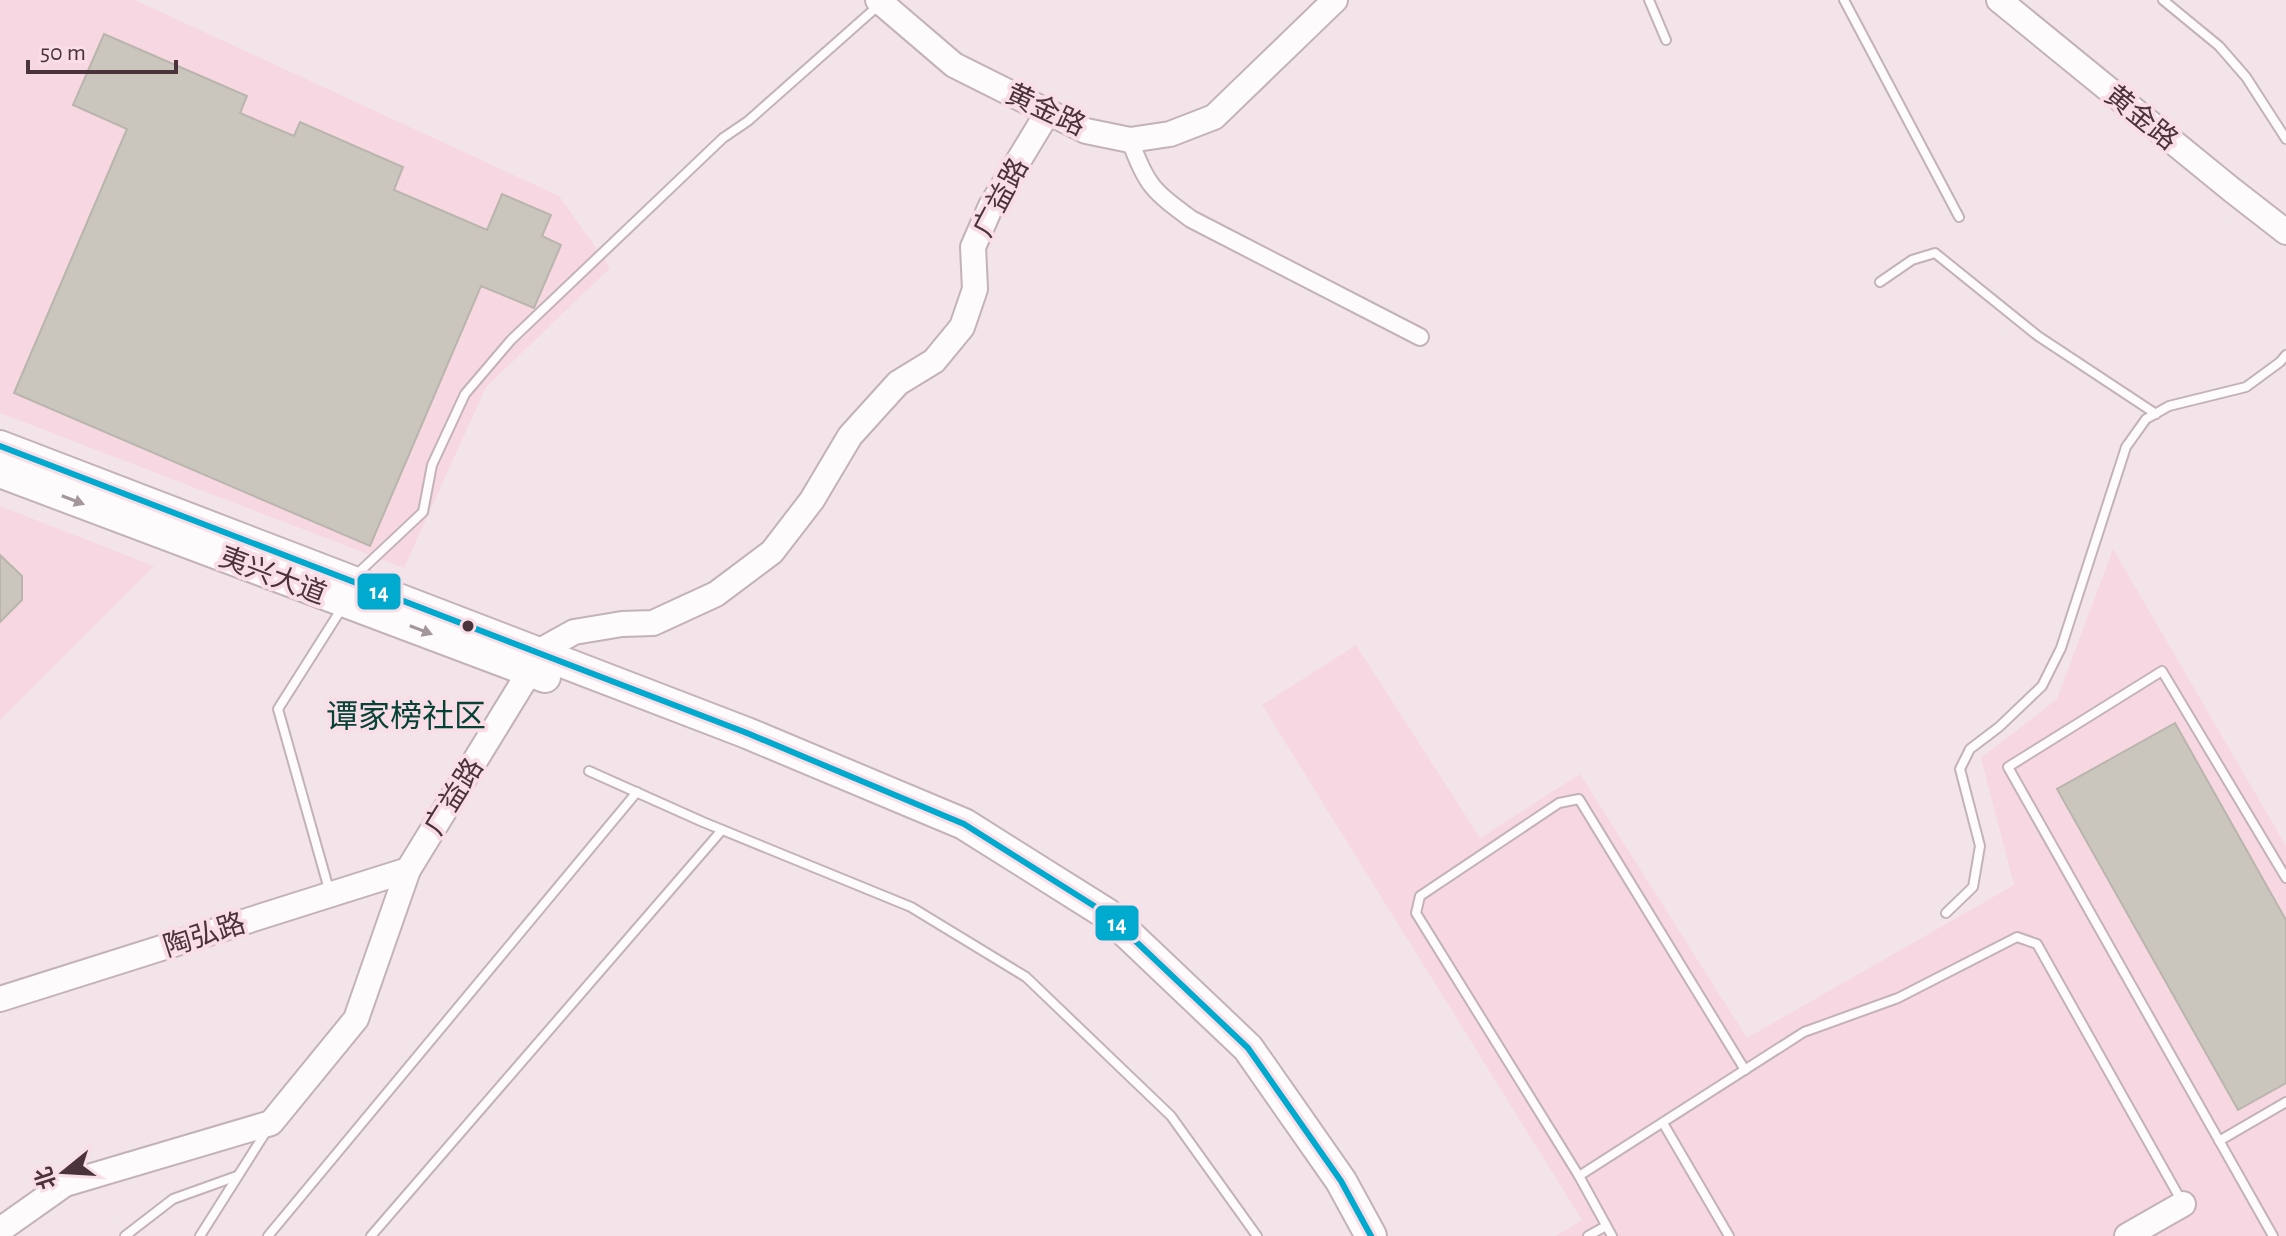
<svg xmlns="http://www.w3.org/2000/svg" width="2286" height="1236" viewBox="0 0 2286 1236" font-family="'Alegreya Sans','Noto Sans SC',sans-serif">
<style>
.built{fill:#f7d8e2}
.building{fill:#cac5bd;stroke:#bab5ac;stroke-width:2}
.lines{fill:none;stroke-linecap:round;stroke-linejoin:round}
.lane-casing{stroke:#c3b2b8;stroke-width:12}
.street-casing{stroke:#c3b2b8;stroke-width:20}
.secondary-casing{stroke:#c3b2b8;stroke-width:28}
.highway-casing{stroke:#c3b2b8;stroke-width:34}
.lane{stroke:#fdfbfc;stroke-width:8}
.street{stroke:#fdfbfc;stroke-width:16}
.secondary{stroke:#fdfbfc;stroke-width:24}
.highway{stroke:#fdfbfc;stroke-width:30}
.bus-1-casing{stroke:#f9dee7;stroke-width:12}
.bus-1{stroke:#00a9ce;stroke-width:6}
.oneway{fill:#a4979c}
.bus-dot{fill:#4b333b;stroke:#f9dee7;stroke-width:3}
.labels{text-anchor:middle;stroke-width:8;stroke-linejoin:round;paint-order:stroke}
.street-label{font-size:28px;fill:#4b333b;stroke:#f9dee7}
.quarter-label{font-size:32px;fill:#074237;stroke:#f9dee7}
.line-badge{stroke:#f9dee7;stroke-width:3}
.badge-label{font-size:22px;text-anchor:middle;font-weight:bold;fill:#fff}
</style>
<rect width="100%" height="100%" fill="#f3e4e9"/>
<g class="built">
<polygon points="0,0 135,0 559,196 577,221 610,268 486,387 404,568 0,413"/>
<polygon points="0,506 154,566 0,720"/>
<polygon points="2113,549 2286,846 2286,1236 1556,1236 1582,1220 1262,705 1356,645 1480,838 1580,774 1747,1038 2014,885 1981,758 2057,699"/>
</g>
<g class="building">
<polygon points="104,34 247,96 240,113 294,136 300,122 403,167 394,190 487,230 502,194 551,215 542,236 561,245 534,308 481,286 370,546 14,393 127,129 73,105"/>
<polygon points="0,555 22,576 22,600 0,622"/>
<polygon points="2175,723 2286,920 2286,1083 2238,1110 2057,789"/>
</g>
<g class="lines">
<defs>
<g id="lane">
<polyline points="1649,0 1666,40"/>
<polyline points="1844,0 1959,217"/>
<polyline points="2163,0 2219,46 2246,77 2286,139"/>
<polyline points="1880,282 1912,260 1935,253 2038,336 2156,414"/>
<polyline points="356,575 423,512 432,465 465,394 511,340 723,138 748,121 879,5"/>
<polyline points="589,771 703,822 911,907 1026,977 1171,1116 1257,1236"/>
<polyline points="330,893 278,709 342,608"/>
<polyline points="1946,913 1973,887 1980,846 1960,769 1970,749 1999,727 2042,686 2061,648 2126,447 2146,419 2169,406 2246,387 2280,362 2286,355"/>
<polyline points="1663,1123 1729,1236"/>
<polyline points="2219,1141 2286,1102"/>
<polyline points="1579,1176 1804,1032 1898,998 2017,937 2037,944 2181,1200"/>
<polyline points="125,1236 173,1199 237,1176"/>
<polyline points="200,1236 267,1130"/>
<polyline points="268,1236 637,792"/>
<polyline points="371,1236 722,830"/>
<polyline points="1588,1236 1606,1226"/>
<polyline points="1612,1236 1579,1176 1416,913 1420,896 1559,803 1579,799 1745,1070"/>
<polyline points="2273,1236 2008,767 2162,671 2286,878"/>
</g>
<path id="street" d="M1130,140C1146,185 1153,191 1191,219L1420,337"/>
<g id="secondary">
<polyline points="878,0 954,65 1086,131 1130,140 1170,134 1214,117 1335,0"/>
<polyline points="1999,0 2232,190 2286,232"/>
<polyline points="0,999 408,870"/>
<polyline points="0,1230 65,1184 271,1123 356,1019 408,870 530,671 538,652 574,632 622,624 653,623 716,594 772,552 812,500 850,436 898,383 934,361 962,327 975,289 973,247 991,206 1048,112"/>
<polyline points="2127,1236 2183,1204"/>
</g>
<g id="highway">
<polyline points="0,446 747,733 964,824 1107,914 1248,1048 1341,1181 1371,1236"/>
<polyline points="0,472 545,677"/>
</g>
</defs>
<use href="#lane" class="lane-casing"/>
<use href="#street" class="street-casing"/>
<use href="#secondary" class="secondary-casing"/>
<use href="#highway" class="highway-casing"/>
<use href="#lane" class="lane"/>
<use href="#street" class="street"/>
<use href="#secondary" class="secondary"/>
<use href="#highway" class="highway"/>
<defs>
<polyline id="bus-1" points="0,446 747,733 964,824 1107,914 1248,1048 1341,1181 1371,1236"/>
</defs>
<use href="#bus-1" class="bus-1-casing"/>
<use href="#bus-1" class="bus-1"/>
</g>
<defs><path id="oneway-solid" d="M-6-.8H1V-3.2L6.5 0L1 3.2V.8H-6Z" transform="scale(2)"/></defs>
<g class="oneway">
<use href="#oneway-solid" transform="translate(73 500) rotate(21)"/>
<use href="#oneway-solid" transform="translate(421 630) rotate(21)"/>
</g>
<circle class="bus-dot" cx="468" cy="626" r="7"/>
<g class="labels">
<g class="street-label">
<text transform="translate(1046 109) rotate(25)" y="10">黄金路</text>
<text transform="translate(2142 117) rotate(39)" y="10">黄金路</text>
<text transform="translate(1000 197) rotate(-62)" y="10">广益路</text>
<text transform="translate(273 575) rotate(21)" y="10">夷兴大道</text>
<text transform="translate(453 796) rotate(-58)" y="10">广益路</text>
<text transform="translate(204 934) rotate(-18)" y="10">陶弘路</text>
</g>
<g class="quarter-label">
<text x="406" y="727">谭家榜社区</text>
</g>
</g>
<g class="line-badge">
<rect x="356" y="572" width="46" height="39" rx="8" fill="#00a9ce"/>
<rect x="1094" y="904" width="46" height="38" rx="8" fill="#00a9ce"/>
</g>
<g class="badge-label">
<text x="379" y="599">14</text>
<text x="1117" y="931">14</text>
</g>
<g transform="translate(64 1172) rotate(252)" stroke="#f9dee7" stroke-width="6" paint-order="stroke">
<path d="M0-6L14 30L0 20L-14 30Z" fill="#4b333b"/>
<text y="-12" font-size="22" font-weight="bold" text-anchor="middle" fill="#4b333b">北</text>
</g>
<path d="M28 60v12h148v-12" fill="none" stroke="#4b333b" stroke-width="4"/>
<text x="40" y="60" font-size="24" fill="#4b333b" stroke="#f9dee7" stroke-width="6" paint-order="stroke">50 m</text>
</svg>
